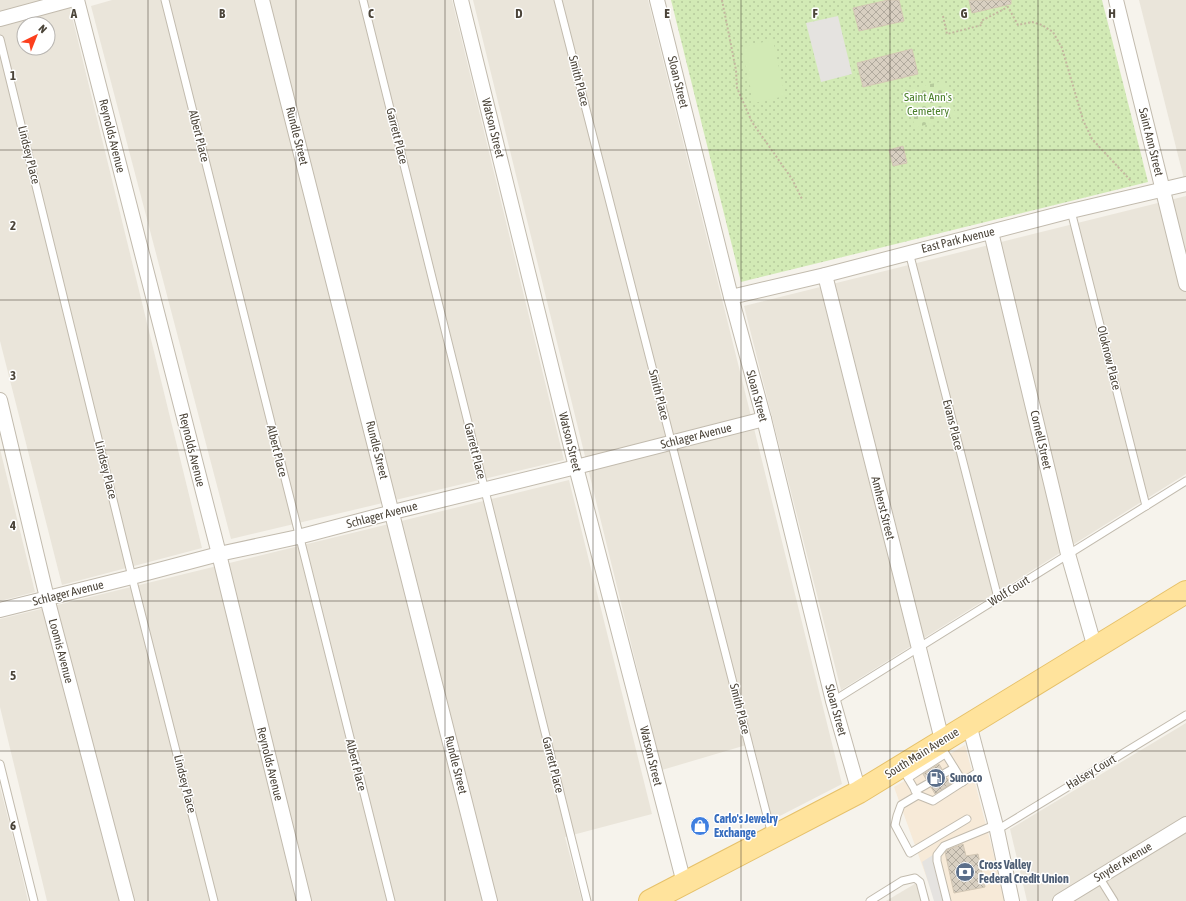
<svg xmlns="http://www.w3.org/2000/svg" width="1186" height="901" viewBox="0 0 1186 901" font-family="'Asap Condensed',sans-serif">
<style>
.residential{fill:#eae5da;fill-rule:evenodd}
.commercial{fill:#f7ead8}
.green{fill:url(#green-dots)}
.cemetery{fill:url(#cemetery-stones)}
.pitch{fill:#d2eab5}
.parking{fill:#e5e3e0}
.building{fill:url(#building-cross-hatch);stroke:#d3c7b4}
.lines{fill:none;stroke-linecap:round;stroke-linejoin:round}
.lane-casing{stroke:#c2bbae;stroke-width:9}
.street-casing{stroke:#c2bbae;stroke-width:16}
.primary-casing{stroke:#e6c16a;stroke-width:24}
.path{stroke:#c4b79f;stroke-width:2;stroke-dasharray:2 2;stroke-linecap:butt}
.lane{stroke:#fff;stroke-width:7}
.street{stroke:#fff;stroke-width:14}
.primary{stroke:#ffe39c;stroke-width:22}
.grid{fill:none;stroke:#4b4439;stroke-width:1;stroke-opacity:0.55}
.labels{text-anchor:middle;stroke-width:3;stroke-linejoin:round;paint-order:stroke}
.street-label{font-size:12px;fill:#4b4439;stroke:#fff}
.park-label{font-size:12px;fill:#4a7f2a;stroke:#fff}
.service-label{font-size:12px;font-weight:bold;fill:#4e5e75;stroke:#fff;text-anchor:start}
.shop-label{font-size:12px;font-weight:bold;fill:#366cbe;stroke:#fff;text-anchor:start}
.grid-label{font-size:13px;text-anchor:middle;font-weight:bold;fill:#4b4439;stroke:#fff;stroke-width:3;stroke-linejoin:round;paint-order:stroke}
</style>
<defs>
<pattern id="green-dots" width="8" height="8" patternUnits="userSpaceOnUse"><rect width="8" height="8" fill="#d2eab5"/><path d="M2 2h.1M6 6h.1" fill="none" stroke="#b6ca9c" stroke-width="1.8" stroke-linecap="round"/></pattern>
<pattern id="cemetery-stones" width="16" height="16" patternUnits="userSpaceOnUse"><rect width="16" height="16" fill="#d2eab5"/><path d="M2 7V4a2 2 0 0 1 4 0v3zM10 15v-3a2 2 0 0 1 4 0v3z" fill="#b6ca9c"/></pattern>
<pattern id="building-cross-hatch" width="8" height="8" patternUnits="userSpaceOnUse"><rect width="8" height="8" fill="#d8cfc1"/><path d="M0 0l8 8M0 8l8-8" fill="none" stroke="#b1aa9e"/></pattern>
</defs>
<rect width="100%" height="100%" fill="#f6f3ec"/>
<g class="residential">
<path d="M0,0H68L202,548L62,585L0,341ZM24,24H48V48H24Z"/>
<polygon points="112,0 452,0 564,460 231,539 91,6"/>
<polygon points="473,0 648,0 842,784 772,820 753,743 662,770"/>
<polygon points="1139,0 1186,0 1186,187"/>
<polygon points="1186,196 1186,474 841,690 744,306"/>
<polygon points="0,449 35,592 0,601"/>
<polygon points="569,480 652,814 565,837 582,901 47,901 0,707 0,619"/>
<polygon points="1186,723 1186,901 1027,901 1010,829"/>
<polygon points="0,787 19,861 28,901 0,901"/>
<polygon points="923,879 930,901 886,901"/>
</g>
<polygon class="commercial" points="965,745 1006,901 935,901 894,787"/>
<polygon class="green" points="671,0 1102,0 1148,182 741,282"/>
<polygon class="cemetery" points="944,81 956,115 915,128 905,90"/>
<polygon class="pitch" points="773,40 785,96 754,103 741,47"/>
<g class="parking">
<polygon points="838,16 852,74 821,82 806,23"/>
<polygon points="936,853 948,901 934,901 922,862"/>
</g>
<g class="building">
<polygon points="888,0 899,0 904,21 859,31 853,8"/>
<polygon points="969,0 1011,0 1011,4 972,13"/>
<polygon points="912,49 918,74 863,87 857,63"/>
<polygon points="903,146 907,163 893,166 889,150"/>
<polygon points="939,764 942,769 940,773 941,776 945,778 947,778 951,784 935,794 931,787 934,783 933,780 929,778 926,779 923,774"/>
<polygon points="963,844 966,856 978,854 985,887 954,893 945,852 947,850"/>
</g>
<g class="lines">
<defs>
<g id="lane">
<polyline points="165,0 391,901"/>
<polyline points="363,0 587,901"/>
<polyline points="558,0 772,835"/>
<polyline points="0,39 132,577 214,901"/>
<polyline points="1071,211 1146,506"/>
<polyline points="909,252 998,598"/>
<polyline points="833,701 1186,481"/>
<polyline points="940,745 963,782"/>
<polyline points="0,764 34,901"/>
<polyline points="902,768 918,795 901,805 897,816 895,825 910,853 967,819"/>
<polyline points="945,773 954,768"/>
<polyline points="908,778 945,754"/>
<polyline points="915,791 929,783"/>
<polyline points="918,795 933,801 981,770"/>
<polyline points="997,830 1186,715"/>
<polyline points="1099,877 1114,901"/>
<polyline points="870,901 902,881 915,878 920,882 925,901"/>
<polyline points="947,901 937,861 937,855 944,846 995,825"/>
</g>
<g id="street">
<polyline points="77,0 219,554 304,901"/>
<polyline points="262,0 490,901"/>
<polyline points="461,0 576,467 684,883"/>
<polyline points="657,0 731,297 764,419 833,701 859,792"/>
<polyline points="1116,0 1186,284"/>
<polyline points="0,19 70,0"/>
<polyline points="991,232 1068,554 1095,648"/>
<polyline points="825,275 942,740"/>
<polyline points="731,297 825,275 1071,211 1186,184"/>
<polyline points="0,400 47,598 127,901"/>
<polyline points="0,610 132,577 219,554 298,537 393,512 576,467 764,419"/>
<polyline points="969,724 997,830 1012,901"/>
<polyline points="1060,901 1186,824"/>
</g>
<polyline id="primary" points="650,901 859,792 1186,592"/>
</defs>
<use href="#lane" class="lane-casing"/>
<use href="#street" class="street-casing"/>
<use href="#primary" class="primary-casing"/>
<g class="path">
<polyline points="722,0 736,70 737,88 752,122 792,179 802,199"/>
<polyline points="943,16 947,34 982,25 981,21 1008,7 1018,25 1032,22 1042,25 1053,32 1062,48 1083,120 1092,139 1132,182"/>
</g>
<use href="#lane" class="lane"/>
<use href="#street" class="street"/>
<use href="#primary" class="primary"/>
</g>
<path class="grid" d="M148,0V901M296,0V901M445,0V901M593,0V901M741,0V901M890,0V901M1038,0V901M0,150H1186M0,300H1186M0,450H1186M0,601H1186M0,751H1186"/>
<defs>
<symbol id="fuel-disc" viewBox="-11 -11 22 22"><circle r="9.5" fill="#5c6f8a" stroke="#fff"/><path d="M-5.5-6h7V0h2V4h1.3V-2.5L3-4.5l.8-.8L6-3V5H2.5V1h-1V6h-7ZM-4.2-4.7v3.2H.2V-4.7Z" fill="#fff"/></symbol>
<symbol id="shop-disc" viewBox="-11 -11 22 22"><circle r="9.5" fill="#3f7fe0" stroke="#fff"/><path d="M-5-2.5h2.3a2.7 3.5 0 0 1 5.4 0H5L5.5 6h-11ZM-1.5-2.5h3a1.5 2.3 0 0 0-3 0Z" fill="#fff"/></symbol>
<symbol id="bank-disc" viewBox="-11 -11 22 22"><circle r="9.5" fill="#5c6f8a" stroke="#fff"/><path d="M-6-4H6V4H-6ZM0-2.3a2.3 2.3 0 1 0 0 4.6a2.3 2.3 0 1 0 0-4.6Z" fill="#fff"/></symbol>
</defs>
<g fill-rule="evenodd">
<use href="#fuel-disc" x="925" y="767" width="22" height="22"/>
<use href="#shop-disc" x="689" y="815" width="22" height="22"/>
<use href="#bank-disc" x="954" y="861" width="22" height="22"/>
</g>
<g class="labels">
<g class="street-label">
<text transform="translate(579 81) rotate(76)" y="4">Smith Place</text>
<text transform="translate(678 82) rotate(76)" y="4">Sloan Street</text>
<text transform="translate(493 128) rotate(76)" y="4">Watson Street</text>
<text transform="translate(112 136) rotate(76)" y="4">Reynolds Avenue</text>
<text transform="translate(199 136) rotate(76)" y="4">Albert Place</text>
<text transform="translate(297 136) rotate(76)" y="4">Rundle Street</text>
<text transform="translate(397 136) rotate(76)" y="4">Garrett Place</text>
<text transform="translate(1151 142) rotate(76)" y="4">Saint Ann Street</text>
<text transform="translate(29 155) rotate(76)" y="4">Lindsey Place</text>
<text transform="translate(958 240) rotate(-14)" y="4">East Park Avenue</text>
<text transform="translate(1109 358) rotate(76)" y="4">Oloknow Place</text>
<text transform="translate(659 395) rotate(76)" y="4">Smith Place</text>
<text transform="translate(757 396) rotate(75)" y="4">Sloan Street</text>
<text transform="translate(953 425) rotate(76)" y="4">Evans Place</text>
<text transform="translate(696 436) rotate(-14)" y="4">Schlager Avenue</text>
<text transform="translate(1041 440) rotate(77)" y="4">Cornell Street</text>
<text transform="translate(570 442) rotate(76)" y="4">Watson Street</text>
<text transform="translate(192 450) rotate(76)" y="4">Reynolds Avenue</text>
<text transform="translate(377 450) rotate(76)" y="4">Rundle Street</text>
<text transform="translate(277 451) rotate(76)" y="4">Albert Place</text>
<text transform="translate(475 451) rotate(76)" y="4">Garrett Place</text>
<text transform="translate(106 470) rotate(76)" y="4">Lindsey Place</text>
<text transform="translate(883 508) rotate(76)" y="4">Amherst Street</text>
<text transform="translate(382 515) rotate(-15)" y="4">Schlager Avenue</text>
<text transform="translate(1009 591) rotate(-32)" y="4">Wolf Court</text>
<text transform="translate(68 593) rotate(-14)" y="4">Schlager Avenue</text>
<text transform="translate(61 651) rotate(75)" y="4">Loomis Avenue</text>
<text transform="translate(740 709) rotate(76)" y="4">Smith Place</text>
<text transform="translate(836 710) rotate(75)" y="4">Sloan Street</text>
<text transform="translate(922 753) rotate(-32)" y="4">South Main Avenue</text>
<text transform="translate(651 756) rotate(76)" y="4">Watson Street</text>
<text transform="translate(270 764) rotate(76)" y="4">Reynolds Avenue</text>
<text transform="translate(356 765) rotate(76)" y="4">Albert Place</text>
<text transform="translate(456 765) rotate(76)" y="4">Rundle Street</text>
<text transform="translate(553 765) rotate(76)" y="4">Garrett Place</text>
<text transform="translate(1091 772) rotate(-31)" y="4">Halsey Court</text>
<text transform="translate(185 784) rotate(76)" y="4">Lindsey Place</text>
<text transform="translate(1123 862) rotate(-31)" y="4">Snyder Avenue</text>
</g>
<g class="park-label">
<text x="928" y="101">Saint Ann's<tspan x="928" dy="14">Cemetery</tspan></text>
</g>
<g class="service-label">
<text x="950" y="782">Sunoco</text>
<text x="979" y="869">Cross Valley<tspan x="979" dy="14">Federal Credit Union</tspan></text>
</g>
<g class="shop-label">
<text x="714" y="823">Carlo's Jewelry<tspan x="714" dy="14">Exchange</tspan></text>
</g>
</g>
<g class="grid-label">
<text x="74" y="18">A</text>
<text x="222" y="18">B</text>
<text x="371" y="18">C</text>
<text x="519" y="18">D</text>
<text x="667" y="18">E</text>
<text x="815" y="18">F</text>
<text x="964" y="18">G</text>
<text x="1112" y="18">H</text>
<text x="13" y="80">1</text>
<text x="13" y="230">2</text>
<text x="13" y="380">3</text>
<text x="13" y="530">4</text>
<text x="13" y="680">5</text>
<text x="13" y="830">6</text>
</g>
<g transform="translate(36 36) rotate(43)"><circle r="19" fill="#ffffff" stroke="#b7b4b0"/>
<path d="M0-3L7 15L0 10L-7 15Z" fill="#fc3f1d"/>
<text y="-6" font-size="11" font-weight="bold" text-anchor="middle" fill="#4b4439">N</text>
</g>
</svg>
